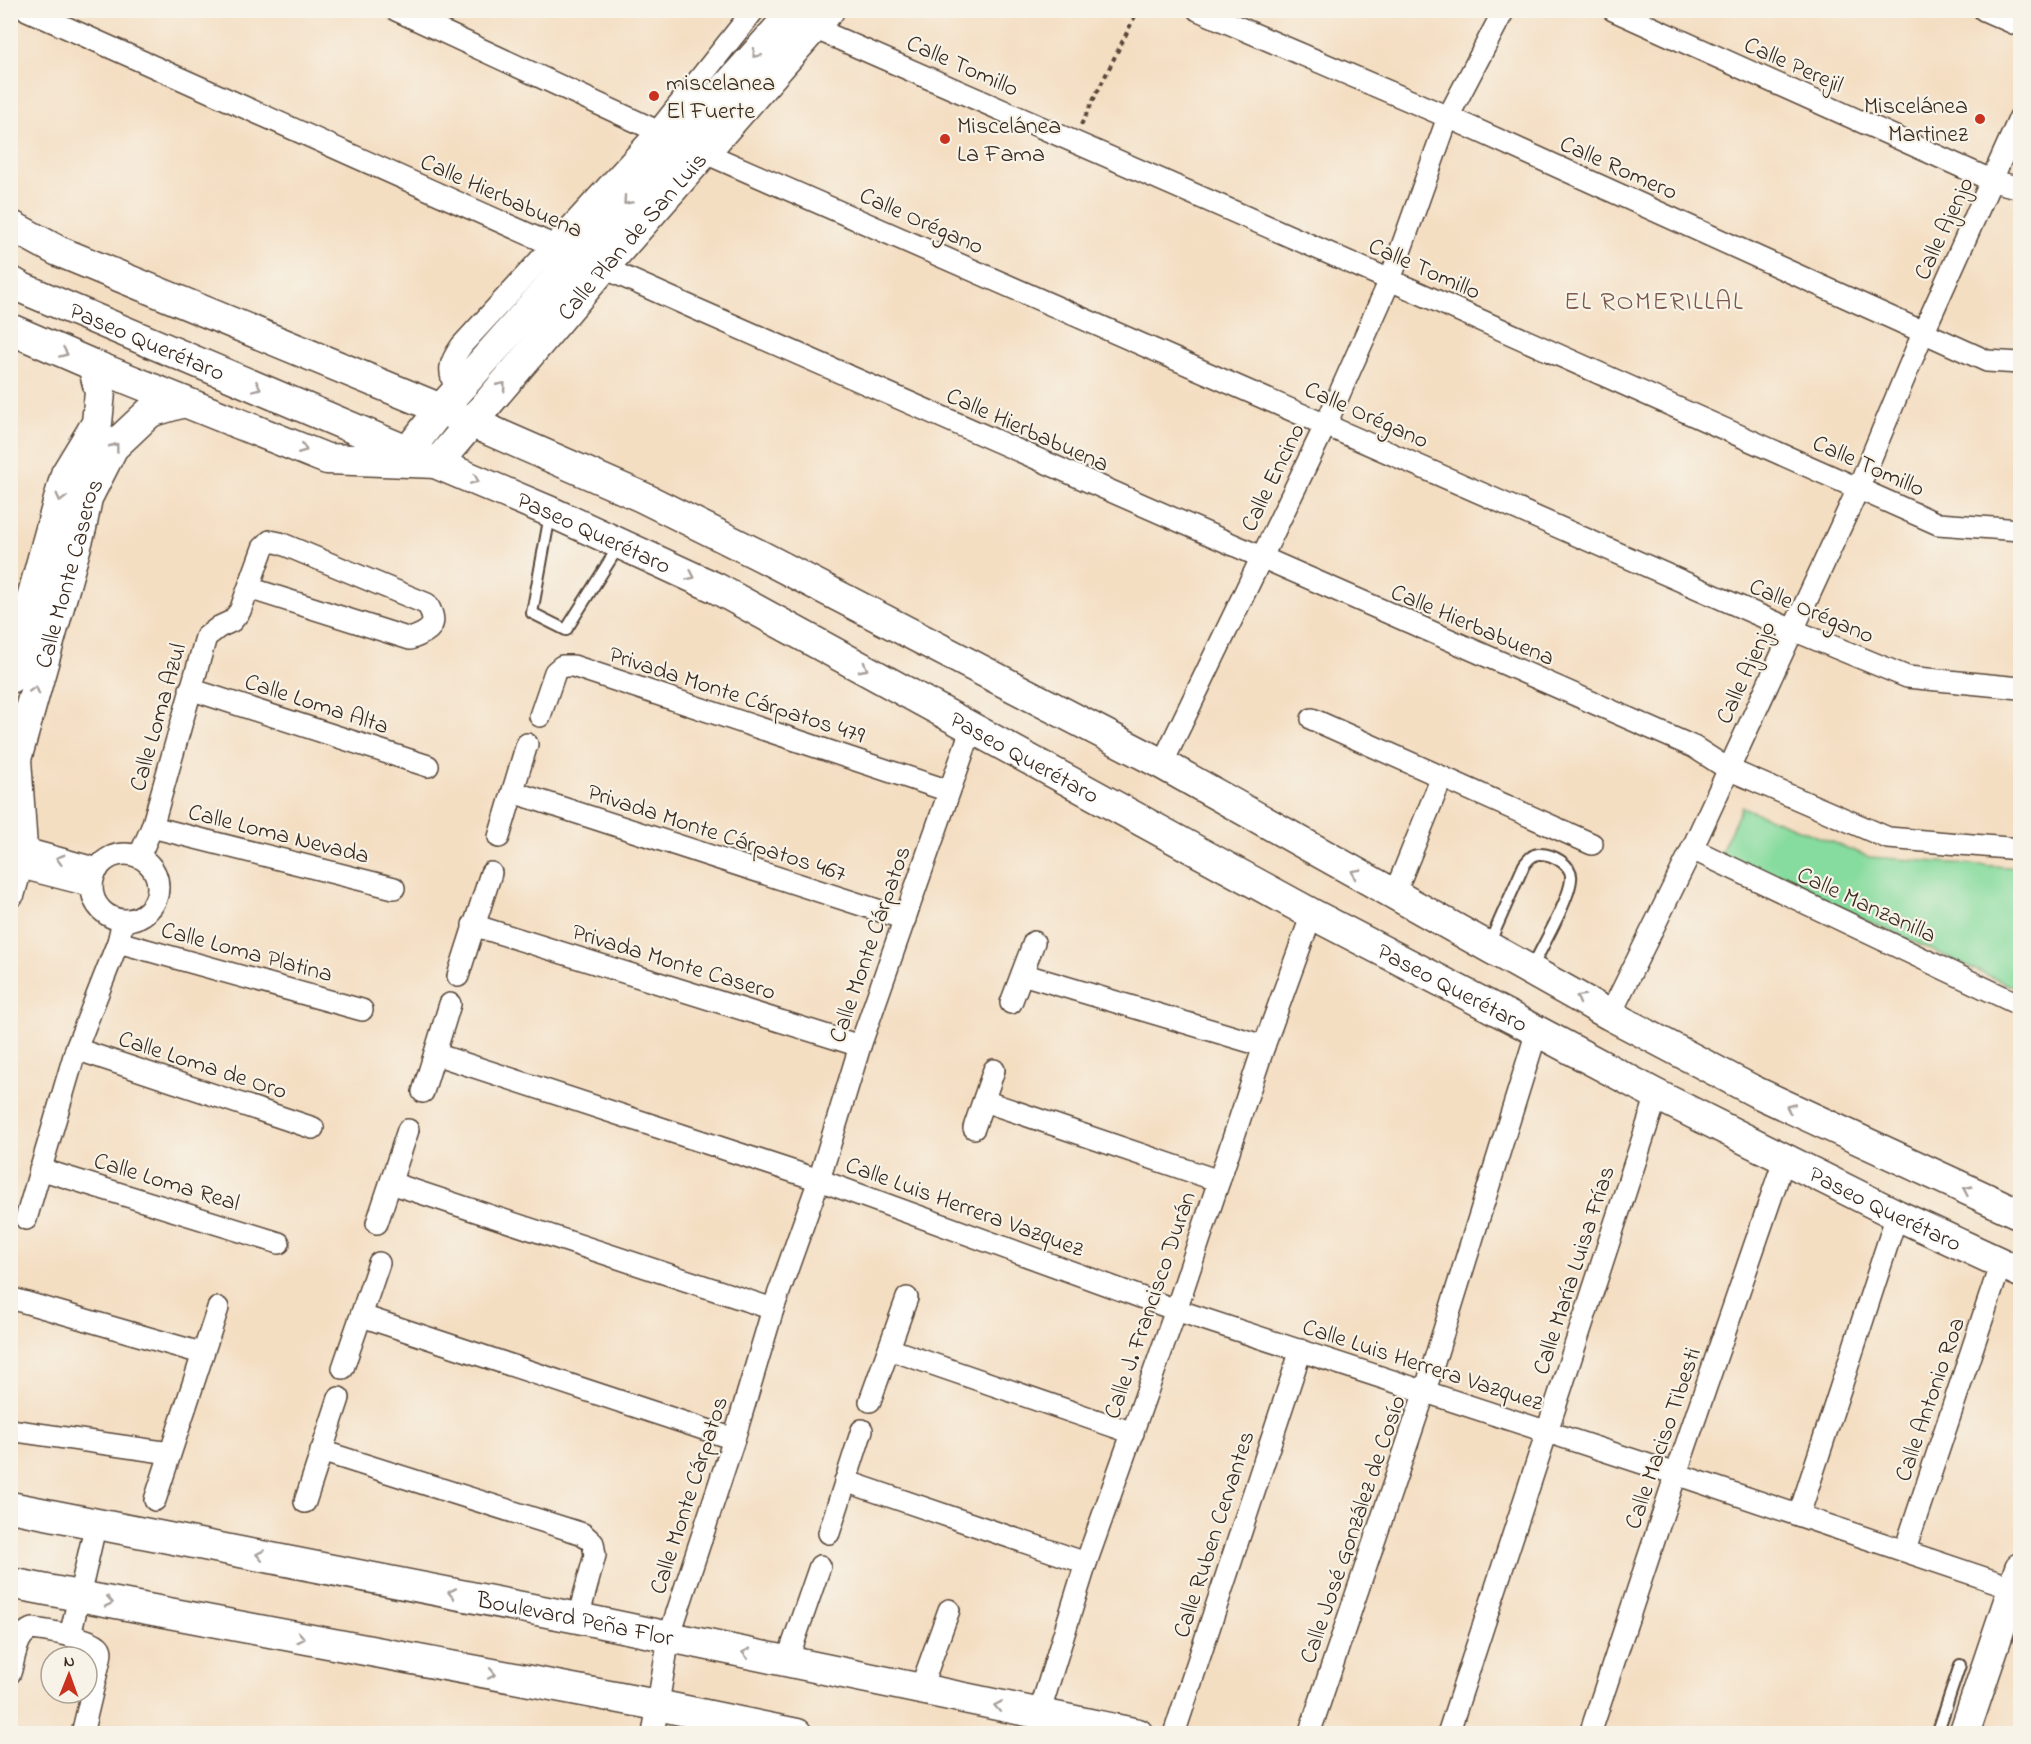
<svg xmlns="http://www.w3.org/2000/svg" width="2031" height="1744" viewBox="0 0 2031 1744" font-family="'Indie Flower',sans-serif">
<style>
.green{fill:#86db9e;stroke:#60825e;stroke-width:1.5}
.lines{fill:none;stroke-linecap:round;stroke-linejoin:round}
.lane-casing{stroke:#574537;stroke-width:14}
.street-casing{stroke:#574537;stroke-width:24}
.secondary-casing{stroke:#574537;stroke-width:33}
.path{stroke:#574537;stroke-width:4;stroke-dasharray:4.5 4.5;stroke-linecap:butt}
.lane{stroke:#fff;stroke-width:10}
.street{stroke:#fff;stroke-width:21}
.secondary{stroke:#fff;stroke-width:30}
.oneway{stroke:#a79f9a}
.poi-dot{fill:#c8321e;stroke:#f7f3e8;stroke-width:2}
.labels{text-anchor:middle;stroke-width:4.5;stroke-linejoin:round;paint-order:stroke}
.street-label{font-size:24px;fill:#3b2a1e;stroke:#f7f3e8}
.poi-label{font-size:24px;fill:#3b2a1e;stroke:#f7f3e8;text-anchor:start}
.neighbourhood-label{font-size:26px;letter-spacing:1.5px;fill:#7d594b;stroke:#f7f3e8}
</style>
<rect width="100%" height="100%" fill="#f7f3e8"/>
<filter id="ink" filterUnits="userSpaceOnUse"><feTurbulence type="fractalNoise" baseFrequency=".0167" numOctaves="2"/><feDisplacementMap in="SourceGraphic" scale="12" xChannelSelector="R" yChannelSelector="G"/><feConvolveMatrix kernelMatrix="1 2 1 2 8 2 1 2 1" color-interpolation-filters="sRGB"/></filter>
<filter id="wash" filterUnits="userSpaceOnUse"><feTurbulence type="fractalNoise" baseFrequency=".008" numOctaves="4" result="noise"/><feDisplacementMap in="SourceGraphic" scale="24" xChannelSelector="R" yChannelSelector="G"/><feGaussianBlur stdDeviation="1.35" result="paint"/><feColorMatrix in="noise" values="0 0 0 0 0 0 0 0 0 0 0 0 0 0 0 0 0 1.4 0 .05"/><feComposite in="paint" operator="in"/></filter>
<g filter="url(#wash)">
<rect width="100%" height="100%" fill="#f4dec2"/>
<polygon class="green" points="1742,807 1870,857 2020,868 2020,990 1720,854"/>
</g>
<g filter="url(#ink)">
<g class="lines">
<defs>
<g id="lane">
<polyline points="550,515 532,613 566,630 619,546"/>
<path d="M1489,944L1524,865C1528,860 1531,855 1538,854C1552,853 1573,865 1571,879C1570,899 1541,948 1532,968"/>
<polyline points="1937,1734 1960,1665"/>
</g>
<g id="street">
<path d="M27,10C581,259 1137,506 1694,747L1728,769L1888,838L2020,849"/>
<polyline points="396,10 670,137"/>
<polyline points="1198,10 1448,117 1987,361 2020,363"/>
<polyline points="1613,10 1993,181 2020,188"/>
<polyline points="1984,10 2020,26"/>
<polyline points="814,28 1390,280 1938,524 2020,530"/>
<polyline points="703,152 1793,630 1907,677 2020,688"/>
<path d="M457,391C447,371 449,363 462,345L658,131L754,10"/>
<polyline points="190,689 428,766"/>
<polyline points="540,716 555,672 562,666 573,666 949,791"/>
<polyline points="1312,719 1592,844"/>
<polyline points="1162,764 1326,424 1390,280 1448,117 1504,10"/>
<polyline points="513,792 905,919"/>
<polyline points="152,827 394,888"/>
<polyline points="499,837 527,744"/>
<polyline points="22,848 98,869"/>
<polyline points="1692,849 2020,1005"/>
<circle cx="125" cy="887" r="33"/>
<path d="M139,857L152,827L206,637L219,627L232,621L240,611L263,548L270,541L280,543L427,604C440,625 430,632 410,639L249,588"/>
<polyline points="18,867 92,886"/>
<polyline points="1394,895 1442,777"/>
<polyline points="473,925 860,1046"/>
<polyline points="118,942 362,1010"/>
<polyline points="1022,974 1264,1046"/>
<polyline points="458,976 491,873"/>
<polyline points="1011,1003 1034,942"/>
<polyline points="1610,1015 1692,849 1858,489 1923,333 2020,117"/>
<polyline points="76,1049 313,1128"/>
<polyline points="435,1054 819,1180 1176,1310 1676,1474 2014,1588"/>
<polyline points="423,1092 450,1004"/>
<polyline points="984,1101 1219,1181"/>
<polyline points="974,1128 994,1070"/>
<polyline points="40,1169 279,1243"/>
<polyline points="391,1183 773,1309"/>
<polyline points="26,1219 76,1049 118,942 123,921"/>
<polyline points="377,1223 408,1130"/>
<polyline points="10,1298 201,1353"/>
<polyline points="362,1316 734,1439"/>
<polyline points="889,1349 1133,1433"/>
<polyline points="343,1368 379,1263"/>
<polyline points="870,1401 907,1298"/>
<polyline points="10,1430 170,1453"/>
<polyline points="321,1451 583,1534 593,1543 595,1555 578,1618"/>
<polyline points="845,1481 1086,1563"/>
<polyline points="155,1500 218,1308"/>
<polyline points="305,1502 339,1398"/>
<polyline points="1799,1515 1897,1215"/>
<polyline points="829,1533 862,1430"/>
<polyline points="1905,1550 2001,1263"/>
<polyline points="70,1636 96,1523"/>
<polyline points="787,1661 820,1566"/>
<path d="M10,1673C15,1658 16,1633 33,1629C47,1631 88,1637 98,1646C102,1649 101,1654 100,1659L82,1734"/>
<polyline points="920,1690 949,1610"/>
<polyline points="1039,1714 1086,1563 1176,1310 1264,1046 1312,914"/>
<polyline points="653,1734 669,1637 734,1439 773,1309 819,1180 860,1046 972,727"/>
<polyline points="1174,1734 1301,1350"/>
<polyline points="1309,1734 1425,1391 1537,1031"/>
<polyline points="1448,1734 1657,1095"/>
<polyline points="1590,1734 1676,1474 1784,1160"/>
</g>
<g id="secondary">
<polyline points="10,225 58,251 441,409 642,497 759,555 1162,764 1610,1015 1756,1092 2020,1214"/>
<path id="s1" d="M10,281L22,288L551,512L716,588L1312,914L1537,1031L1657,1095L1897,1215L2020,1272"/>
<path id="s2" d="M10,329L93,365L327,459L437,463L602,269L829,10"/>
<polyline points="408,451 441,409 795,10"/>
<polyline points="10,678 66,474 97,423 100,392 93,365"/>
<path id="s3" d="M10,892L22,848L16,759L81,528L87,498L113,447L150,412L184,402"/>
<path id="s4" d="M10,1507L578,1618L1138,1734"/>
<polyline points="10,1583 657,1705 797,1734"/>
<polyline points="1964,1734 2020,1568"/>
</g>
</defs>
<use href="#lane" class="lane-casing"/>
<use href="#street" class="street-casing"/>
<use href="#secondary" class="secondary-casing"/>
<polyline class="path" points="1081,125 1138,10"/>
<use href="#lane" class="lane"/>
<use href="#street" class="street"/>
<use href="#secondary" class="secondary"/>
</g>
<defs><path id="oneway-chevron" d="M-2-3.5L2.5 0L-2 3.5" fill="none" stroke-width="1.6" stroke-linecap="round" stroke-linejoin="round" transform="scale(1.5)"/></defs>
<g class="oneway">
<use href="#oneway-chevron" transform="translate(756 54) rotate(131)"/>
<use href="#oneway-chevron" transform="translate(627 201) rotate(131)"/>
<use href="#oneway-chevron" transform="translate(64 353) rotate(24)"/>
<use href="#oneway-chevron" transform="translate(502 386) rotate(-50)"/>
<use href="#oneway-chevron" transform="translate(257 387) rotate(23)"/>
<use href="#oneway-chevron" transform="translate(115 447) rotate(-53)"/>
<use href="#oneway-chevron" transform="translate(303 449) rotate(22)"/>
<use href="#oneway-chevron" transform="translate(475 480) rotate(23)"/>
<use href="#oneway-chevron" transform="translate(61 498) rotate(104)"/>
<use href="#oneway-chevron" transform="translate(691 576) rotate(25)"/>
<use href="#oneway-chevron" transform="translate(864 668) rotate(28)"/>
<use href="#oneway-chevron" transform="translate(35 690) rotate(-75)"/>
<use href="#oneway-chevron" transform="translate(60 859) rotate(-164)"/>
<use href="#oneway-chevron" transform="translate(1355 873) rotate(-151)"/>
<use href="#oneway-chevron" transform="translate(1580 998) rotate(-151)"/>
<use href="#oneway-chevron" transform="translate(1790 1108) rotate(-155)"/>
<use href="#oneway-chevron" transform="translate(1967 1190) rotate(-155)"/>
<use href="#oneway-chevron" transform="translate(260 1555) rotate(-169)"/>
<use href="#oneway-chevron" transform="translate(452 1593) rotate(-169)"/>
<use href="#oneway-chevron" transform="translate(109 1602) rotate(11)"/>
<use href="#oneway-chevron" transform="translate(301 1638) rotate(11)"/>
<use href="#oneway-chevron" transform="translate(746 1653) rotate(-168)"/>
<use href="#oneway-chevron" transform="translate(492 1674) rotate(11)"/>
<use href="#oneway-chevron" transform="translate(998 1706) rotate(-169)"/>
</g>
</g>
<g class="poi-dot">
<circle cx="654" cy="96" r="6"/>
<circle cx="1980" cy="119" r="6"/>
<circle cx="945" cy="139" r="6"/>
</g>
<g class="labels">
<g class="street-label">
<text transform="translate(1794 64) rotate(24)" y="8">Calle Perejil</text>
<text transform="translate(963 65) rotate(24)" y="8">Calle Tomillo</text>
<text transform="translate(1619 167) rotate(24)" y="8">Calle Romero</text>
<text transform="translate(502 195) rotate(24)" y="8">Calle Hierbabuena</text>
<text transform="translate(922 220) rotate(24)" y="8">Calle Orégano</text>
<text transform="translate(1943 228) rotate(-65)" y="8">Calle Ajenjo</text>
<text dy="8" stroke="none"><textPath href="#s2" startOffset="752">Calle Plan de San Luis</textPath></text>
<text transform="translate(1425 268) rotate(24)" y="8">Calle Tomillo</text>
<text dy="8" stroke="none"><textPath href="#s1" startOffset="150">Paseo Querétaro</textPath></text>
<text transform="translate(1367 414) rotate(24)" y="8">Calle Orégano</text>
<text transform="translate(1028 429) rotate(24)" y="8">Calle Hierbabuena</text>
<text transform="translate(1869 465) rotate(24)" y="8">Calle Tomillo</text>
<text transform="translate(1272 477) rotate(-64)" y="8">Calle Encino</text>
<text dy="8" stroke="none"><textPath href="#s1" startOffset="636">Paseo Querétaro</textPath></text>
<text dy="8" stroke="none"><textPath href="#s3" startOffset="328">Calle Monte Caseros</textPath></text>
<text transform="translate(1812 610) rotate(23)" y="8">Calle Orégano</text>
<text transform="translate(1473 624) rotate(23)" y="8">Calle Hierbabuena</text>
<text transform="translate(1745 672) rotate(-65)" y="8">Calle Ajenjo</text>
<text transform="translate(737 694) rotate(18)" y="8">Privada Monte Cárpatos 479</text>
<text transform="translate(317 703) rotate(18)" y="8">Calle Loma Alta</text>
<text transform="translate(157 717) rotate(-74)" y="8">Calle Loma Azul</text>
<text dy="8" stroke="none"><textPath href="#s1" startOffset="1122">Paseo Querétaro</textPath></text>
<text transform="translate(717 832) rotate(18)" y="8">Privada Monte Cárpatos 467</text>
<text transform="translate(279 833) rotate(14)" y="8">Calle Loma Nevada</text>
<text transform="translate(1867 904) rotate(25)" y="8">Calle Manzanilla</text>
<text transform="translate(869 944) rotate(-71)" y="8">Calle Monte Cárpatos</text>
<text transform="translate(247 951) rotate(15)" y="8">Calle Loma Platina</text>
<text transform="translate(674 961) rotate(17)" y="8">Privada Monte Casero</text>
<text dy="8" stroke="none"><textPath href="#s1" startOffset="1608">Paseo Querétaro</textPath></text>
<text transform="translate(203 1064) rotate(18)" y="8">Calle Loma de Oro</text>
<text transform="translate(167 1181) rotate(17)" y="8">Calle Loma Real</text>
<text transform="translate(965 1206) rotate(20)" y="8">Calle Luis Herrera Vazquez</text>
<text dy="8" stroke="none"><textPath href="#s1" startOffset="2094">Paseo Querétaro</textPath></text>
<text transform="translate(1573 1270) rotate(-72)" y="8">Calle María Luisa Frías</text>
<text transform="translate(1149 1305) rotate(-71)" y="8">Calle J. Francisco Durán</text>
<text transform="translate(1423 1364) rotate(18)" y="8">Calle Luis Herrera Vazquez</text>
<text transform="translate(1929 1399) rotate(-71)" y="8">Calle Antonio Roa</text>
<text transform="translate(1662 1438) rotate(-71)" y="8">Calle Maciso Tibesti</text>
<text transform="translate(688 1495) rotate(-72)" y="8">Calle Monte Cárpatos</text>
<text transform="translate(1352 1529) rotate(-71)" y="8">Calle José González de Cosío</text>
<text transform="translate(1213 1534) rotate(-72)" y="8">Calle Ruben Cervantes</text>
<text dy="8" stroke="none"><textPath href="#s4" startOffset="576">Boulevard Peña Flor</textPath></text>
</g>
<g class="poi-label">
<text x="666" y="90">miscelanea<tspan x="666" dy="28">El Fuerte</tspan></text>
<text x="1968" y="113" text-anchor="end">Miscelánea<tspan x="1968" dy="28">Martinez</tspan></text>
<text x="957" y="133">Miscelánea<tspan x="957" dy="28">La Fama</tspan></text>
</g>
<g class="neighbourhood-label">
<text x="1654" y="309">EL ROMERILLAL</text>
</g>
</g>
<rect width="2031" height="1744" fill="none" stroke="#f7f3e8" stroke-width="36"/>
<g transform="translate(69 1675) rotate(1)"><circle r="28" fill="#f7f3e8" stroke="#aca397" stroke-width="1.5"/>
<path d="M0-4.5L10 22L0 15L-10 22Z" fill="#c8321e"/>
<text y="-9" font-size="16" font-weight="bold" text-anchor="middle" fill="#3b2a1e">N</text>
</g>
</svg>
